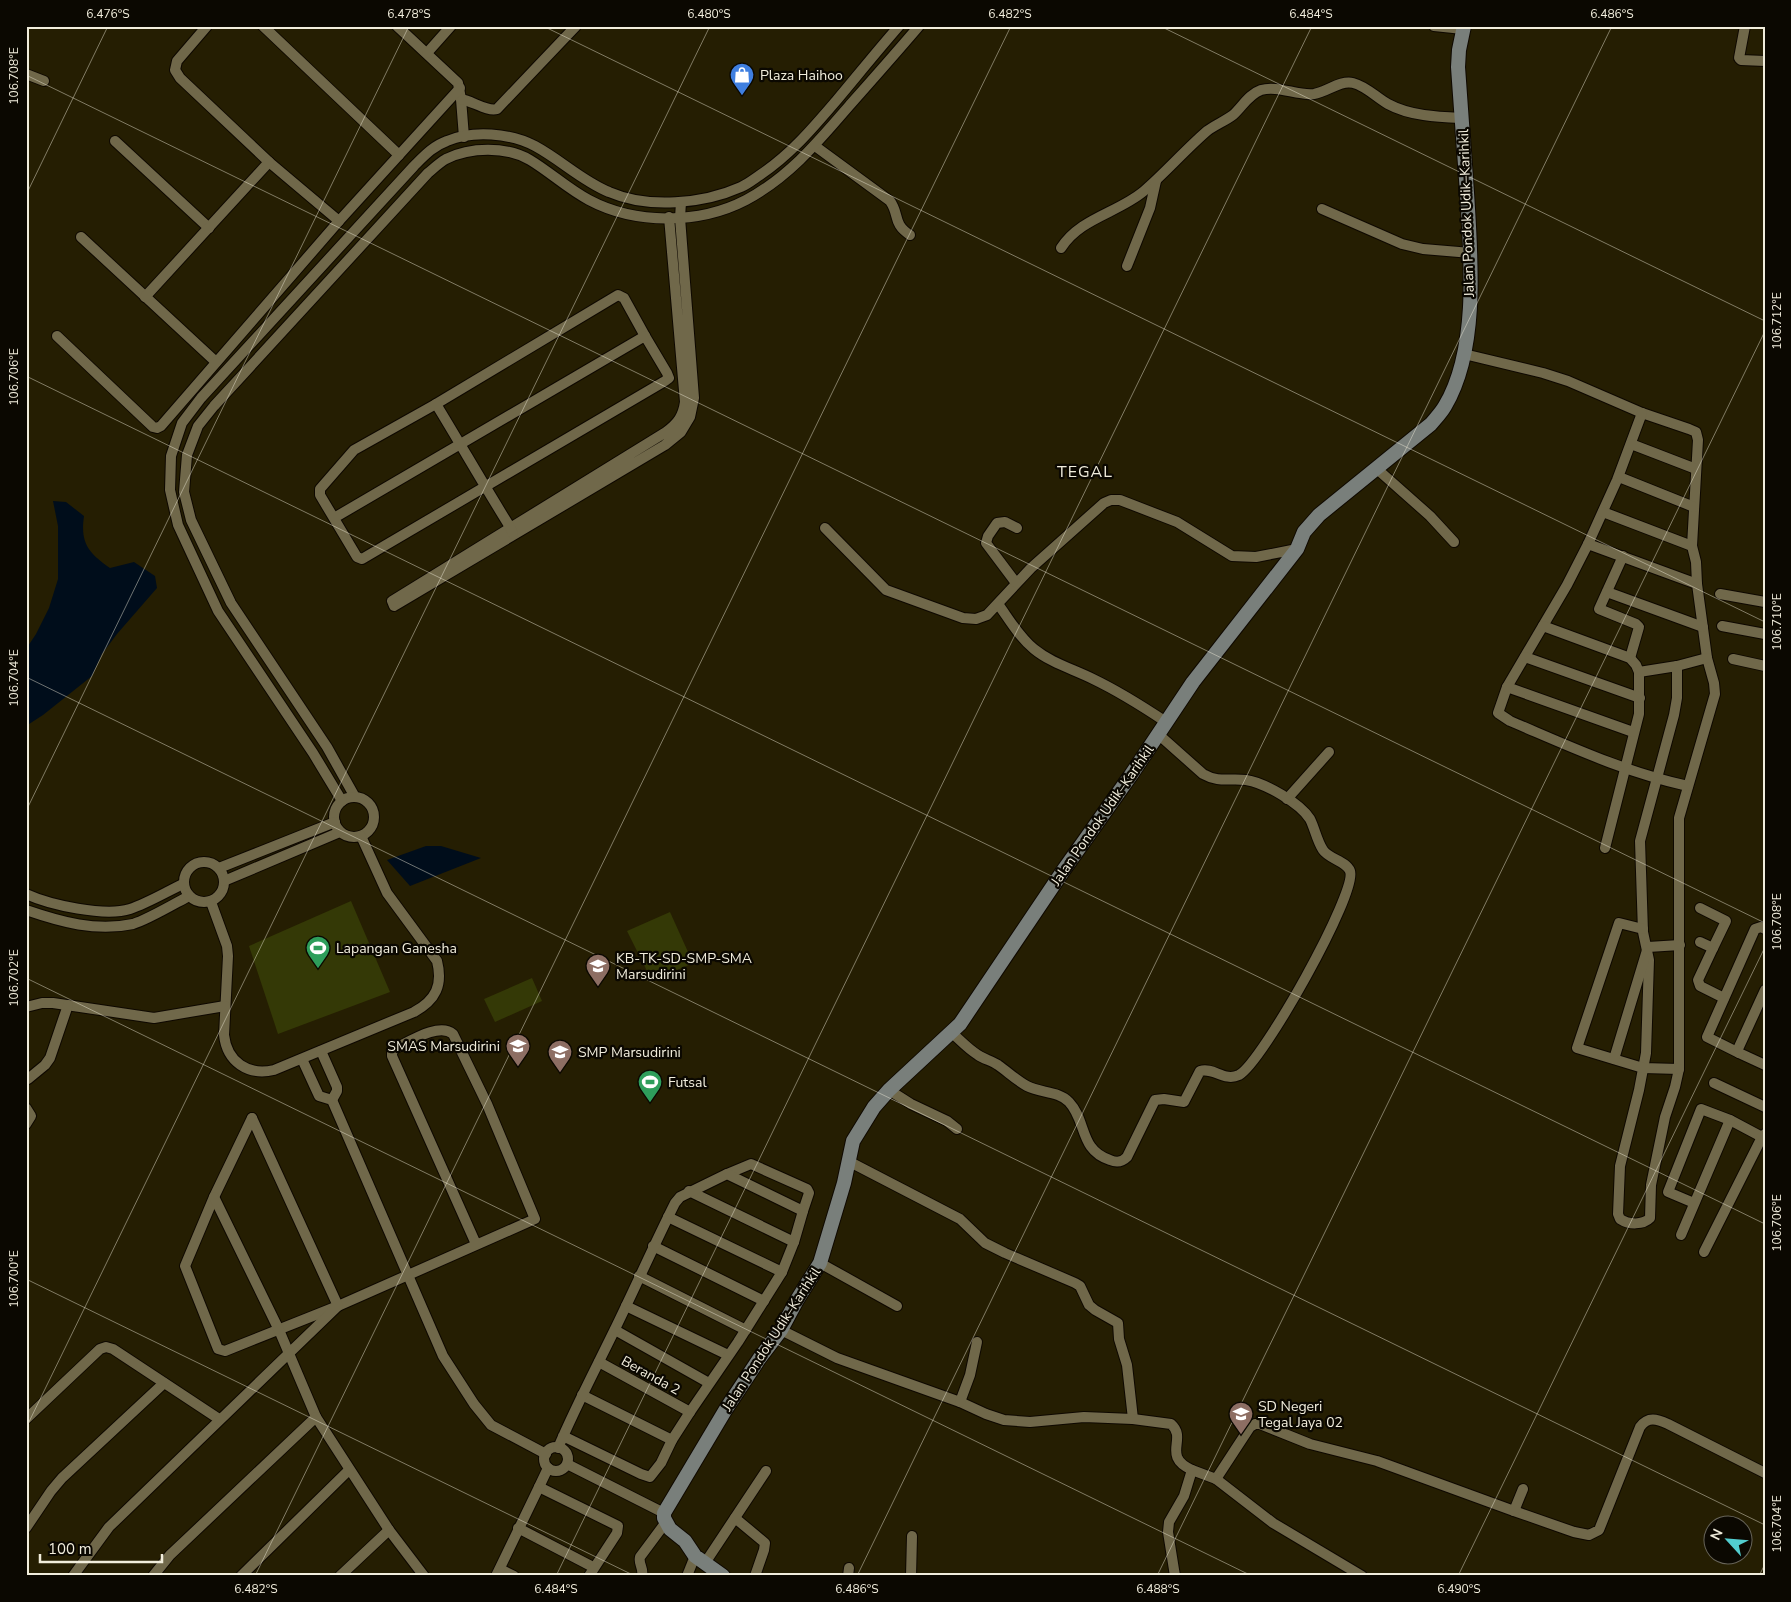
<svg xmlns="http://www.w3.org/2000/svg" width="1791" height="1602" viewBox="0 0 1791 1602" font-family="'Nunito Sans',sans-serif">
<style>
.green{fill:#343906}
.water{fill:#000d1b}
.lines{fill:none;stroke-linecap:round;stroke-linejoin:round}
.street-casing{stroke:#0e0800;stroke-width:12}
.secondary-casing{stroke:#0e0800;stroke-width:16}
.street{stroke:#70684a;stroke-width:10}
.secondary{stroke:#797f7b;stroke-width:14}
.ticks{fill:none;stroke:#f1eddc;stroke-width:1;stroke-opacity:0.45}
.labels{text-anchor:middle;stroke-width:4.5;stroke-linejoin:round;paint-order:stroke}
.poi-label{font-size:14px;fill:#f1eddc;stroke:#0b0801;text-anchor:start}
.street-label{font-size:14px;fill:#f1eddc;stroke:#0b0801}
.quarter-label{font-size:16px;letter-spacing:1px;fill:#f1eddc;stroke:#0b0801}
.neatline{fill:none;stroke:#f1eddc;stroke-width:2}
.ticks-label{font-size:12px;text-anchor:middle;fill:#f1eddc}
</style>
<rect width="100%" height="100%" fill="#251e02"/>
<g class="green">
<polygon points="351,901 390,992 278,1034 249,946"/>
<polygon points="670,912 693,963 652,981 627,931"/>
<polygon points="532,978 542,1001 495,1022 484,999"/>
</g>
<g class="water">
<path d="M53,501L66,502L84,516C80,544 89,553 110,568L134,562L155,576L157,588L117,634L102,654L92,676L43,715L26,726V649L36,634L49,608L58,579V526Z"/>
<polygon points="426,846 441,846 481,858 410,886 387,860"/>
</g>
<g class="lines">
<defs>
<g id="street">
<polyline points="207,26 177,61 175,70 180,78 269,162 339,221"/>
<polyline points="263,26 399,155"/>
<polyline points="397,26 458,83 461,99 464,137"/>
<polyline points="1434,26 1463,29"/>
<polyline points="1745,26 1739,58 1741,60 1765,61"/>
<polyline points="427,53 451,26"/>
<polyline points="26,74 44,81"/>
<path d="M461,99C472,101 488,112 497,109L576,26"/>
<polyline points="115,141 209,228"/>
<path d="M815,146L890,201C900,215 892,223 910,235"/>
<polyline points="1322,209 1402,244 1423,249 1471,253"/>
<path d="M669,217L685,402C683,416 678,423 666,432L392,601L394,606L665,445L681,432L690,417L694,398L680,218L681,202"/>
<polyline points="81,237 216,362"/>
<path d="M1061,248C1080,218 1118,213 1144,191C1166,172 1185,150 1207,131C1215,125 1225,121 1233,115C1242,107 1249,94 1261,90C1278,85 1297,96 1314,94C1327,92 1340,80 1353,83C1366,86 1377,98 1388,104C1410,116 1438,117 1462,118"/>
<polyline points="1127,266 1150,208 1156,181"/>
<polyline points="145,297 269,162"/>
<polyline points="57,336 153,427 157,428 161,426 339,221 460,88"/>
<path d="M1464,354L1543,373L1568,381L1642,413L1689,429L1696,432L1698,440L1692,546L1696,562L1697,584L1707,658L1714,683L1715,694L1679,818V1069L1675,1087L1665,1117L1651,1185L1650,1218C1643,1225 1629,1225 1620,1219L1618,1214L1620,1166L1639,1090L1646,1053L1649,960L1643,932L1640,841L1674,715L1677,698V666"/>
<polyline points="436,404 618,295 624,298 645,336"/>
<path d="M1642,413L1617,480L1588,544L1567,585L1507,687L1498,713L1510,721C1569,746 1624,772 1688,786"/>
<polyline points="1631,444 1696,469"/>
<polyline points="1377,469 1430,516 1454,542"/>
<polyline points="1619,477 1694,507"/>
<polyline points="1603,512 1692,546"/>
<path d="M334,518L645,336L667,373L669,378L665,381L362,559L357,557L320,495V489L354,450L436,404C461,445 485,487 510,527L513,534"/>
<polyline points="825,528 886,590 963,618 976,619 987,615 1031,568 1104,503 1111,500 1120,500 1177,522 1232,556 1256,557 1297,549"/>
<polyline points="1588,544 1697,584"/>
<polyline points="1623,556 1599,609 1636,624 1639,627 1630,658"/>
<polyline points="1016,583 986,543 988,536 997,523 1005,522 1017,528"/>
<polyline points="1607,592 1703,627"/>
<polyline points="1720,594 1765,602"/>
<path d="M998,604C1009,619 1019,637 1034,649C1051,663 1073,669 1093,679C1118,691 1142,706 1166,722"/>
<polyline points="1543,626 1630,658 1636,665 1639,672 1639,714 1605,848"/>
<polyline points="1722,626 1765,634"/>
<polyline points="1525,657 1640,698"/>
<polyline points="1733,659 1765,666"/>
<polyline points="1639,672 1677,666 1707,658"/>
<polyline points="1507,687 1633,732"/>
<path d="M355,797L327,747L231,603L191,520L184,492L187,455L198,426L214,406L428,173C433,169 439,163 446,159C470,147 506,146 530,160C550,172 568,189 589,200C636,225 700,224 746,200C789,177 818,142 849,106C872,80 896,53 919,26"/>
<circle cx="354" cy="817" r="20"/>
<polyline points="1287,799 1329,752"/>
<path d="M342,801L313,753L218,611L178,525L170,490L171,456L182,423L201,398L414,166C424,156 433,146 447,141C473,130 510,133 535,146C561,160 582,181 609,192C648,209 703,204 741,187C748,184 754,179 760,175C790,155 812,129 836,101C857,76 877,51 899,26"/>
<circle cx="204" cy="882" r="20"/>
<polyline points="219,868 335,822"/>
<polyline points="224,881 340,832"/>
<path d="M26,894C50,905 105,917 130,909C148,903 166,892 183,884"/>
<path d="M211,902L227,946L228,956L224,1035C227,1062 248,1076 274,1070L414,1012C436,1000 443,985 437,961L387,893L361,836"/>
<polyline points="1700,908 1726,921 1713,948"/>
<path d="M26,910C61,922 96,932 133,924C147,920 174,904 189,896"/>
<polyline points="1643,929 1619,923 1577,1048 1643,1068 1679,1069"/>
<polyline points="1700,942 1713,948 1698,980 1700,986 1724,998"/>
<polyline points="1765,990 1738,1049 1739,1053 1765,1065"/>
<polyline points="26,1007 42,1003 53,1003 154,1018 225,1006"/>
<path d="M951,1032C960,1040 968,1049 978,1055C984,1059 992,1061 998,1065C1008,1072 1016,1080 1027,1086C1040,1093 1059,1091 1069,1102C1087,1121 1079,1150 1110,1160C1117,1163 1122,1162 1127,1157L1155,1100L1164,1099L1184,1102L1200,1071C1214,1067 1224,1082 1239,1075C1262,1063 1358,892 1350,871C1346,861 1329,859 1323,850C1317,841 1315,829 1310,819C1300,803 1265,783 1246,780C1229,778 1219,783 1203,774L1158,734"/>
<polyline points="321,1051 337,1087 337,1091 332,1100"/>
<polyline points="1739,1053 1707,1037 1755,929 1761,927 1765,929"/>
<polyline points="302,1059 319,1096 332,1100"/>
<polyline points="1614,1059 1648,947 1680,945"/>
<polyline points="26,1077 28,1079 45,1065 50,1058 68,1005"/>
<polyline points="1714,1083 1765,1107"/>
<polyline points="889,1090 911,1104 947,1121 957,1129"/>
<polyline points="332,1100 443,1356 474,1404 491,1425 546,1454"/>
<polyline points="26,1108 31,1116 26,1124"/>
<path d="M252,1118L214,1197L185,1266L218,1349L225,1351L338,1306L535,1219L487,1104L453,1034C439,1022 409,1042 394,1049L392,1053V1056L476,1244"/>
<polyline points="848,1161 960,1219 985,1243 1005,1253 1075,1283 1080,1286 1089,1305 1095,1310 1118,1323 1119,1339 1127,1365 1133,1419"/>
<polyline points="727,1174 751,1164 807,1189 809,1193 803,1211"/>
<polyline points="689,1191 794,1242"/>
<polyline points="214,1197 279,1330 316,1417 389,1530 424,1576"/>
<polyline points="1694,1203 1668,1192 1701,1109 1730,1120 1762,1137"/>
<polyline points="668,1217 782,1272"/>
<polyline points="1681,1235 1730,1120"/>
<polyline points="653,1246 764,1301"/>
<polyline points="1704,1252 1762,1137 1765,1134"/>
<polyline points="820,1263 897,1306"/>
<polyline points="639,1276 746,1330"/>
<polyline points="626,1306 728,1355"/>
<polyline points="615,1330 709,1383"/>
<path d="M781,1330L837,1358L960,1402L986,1414L1004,1420L1030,1422L1084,1417L1133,1419L1171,1424C1188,1439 1161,1456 1192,1470L1184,1496L1169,1522L1168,1532L1175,1576"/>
<polyline points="599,1362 690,1412"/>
<polyline points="582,1395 672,1440"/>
<polyline points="960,1402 970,1375 977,1342"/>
<polyline points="26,1419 100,1349 106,1347 113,1349 219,1419"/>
<circle cx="556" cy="1459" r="12"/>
<path d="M558,1448C575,1408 595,1370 614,1331C635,1288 654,1245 675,1203L680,1197L727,1174L803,1211L794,1242L782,1272L738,1342L690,1412L672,1440L661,1463L650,1477L641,1474L563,1436"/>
<polyline points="567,1464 664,1513"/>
<path d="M1192,1470L1216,1479L1250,1427L1255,1424H1260L1310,1444L1377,1461L1514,1511L1574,1532L1589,1535L1599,1530L1640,1427C1648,1416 1657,1419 1668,1424L1765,1473"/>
<polyline points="1216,1479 1273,1523 1362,1576"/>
<polyline points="539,1487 548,1468"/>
<polyline points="1514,1511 1523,1489"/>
<polyline points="735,1518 765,1543 764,1550 755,1576"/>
<polyline points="26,1528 51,1491 62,1478 164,1383"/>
<polyline points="518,1528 593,1567"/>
<polyline points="705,1563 766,1471"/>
<polyline points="500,1569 514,1576"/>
<polyline points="73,1576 109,1527 338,1306 252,1118"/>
<polyline points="153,1576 170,1555 316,1417"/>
<polyline points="241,1576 349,1470"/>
<polyline points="340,1576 389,1530"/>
<polyline points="496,1576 539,1487 618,1526 617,1533 589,1576"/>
<path d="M642,1576C644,1568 638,1564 640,1557L666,1522"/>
<polyline points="687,1576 695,1556"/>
<polyline points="848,1576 849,1568"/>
<polyline points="911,1576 912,1536"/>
</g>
<path id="secondary" d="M723,1576L695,1556L685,1541L670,1529L664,1518V1513L726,1409L759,1359L781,1330L797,1300L820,1263L844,1183L853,1141L874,1107L889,1090L960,1024L1065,868L1131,775L1193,682L1297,549L1304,532L1319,515L1431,424C1435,419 1441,413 1445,406C1479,349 1471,257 1467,193C1464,151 1461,109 1458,67L1459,50L1464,26"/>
</defs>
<use href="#street" class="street-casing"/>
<use href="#secondary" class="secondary-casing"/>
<use href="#street" class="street"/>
<use href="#secondary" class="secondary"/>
</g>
<path class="ticks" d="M543,26L1765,622M1160,26L1765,321M26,75L1765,923M26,195L108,26M26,376L1765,1224M26,677L1765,1525M26,811L409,26M26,978L1252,1576M26,1279L635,1576M26,1428L710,26M255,1576L1011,26M556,1576L1312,26M857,1576L1612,26M1157,1576L1765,331M1458,1576L1765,947M1759,1576L1765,1564"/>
<defs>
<symbol id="shop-pin" viewBox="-11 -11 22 30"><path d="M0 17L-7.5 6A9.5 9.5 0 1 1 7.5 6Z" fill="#3f7fe0" stroke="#0b0801"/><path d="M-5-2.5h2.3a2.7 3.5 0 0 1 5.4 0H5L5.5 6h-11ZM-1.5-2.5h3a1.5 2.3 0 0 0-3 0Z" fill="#fff"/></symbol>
<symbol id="stadium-pin" viewBox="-11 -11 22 30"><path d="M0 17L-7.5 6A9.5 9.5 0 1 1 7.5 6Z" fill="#2e9e5b" stroke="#0b0801"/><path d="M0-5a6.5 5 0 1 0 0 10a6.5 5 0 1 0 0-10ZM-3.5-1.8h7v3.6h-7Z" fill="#fff"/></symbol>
<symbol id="school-pin" viewBox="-11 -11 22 30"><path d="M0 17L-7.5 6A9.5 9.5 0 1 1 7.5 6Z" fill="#8d6e63" stroke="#0b0801"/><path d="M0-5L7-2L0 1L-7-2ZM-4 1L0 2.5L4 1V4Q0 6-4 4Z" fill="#fff"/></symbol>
</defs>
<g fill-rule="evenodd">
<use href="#shop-pin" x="728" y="61" width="28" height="38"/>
<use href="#stadium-pin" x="304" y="934" width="28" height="38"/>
<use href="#school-pin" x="584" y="952" width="28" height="38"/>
<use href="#school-pin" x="504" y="1032" width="28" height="38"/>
<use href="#school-pin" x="546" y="1038" width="28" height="38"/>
<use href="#stadium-pin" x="636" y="1068" width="28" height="38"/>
<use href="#school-pin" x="1227" y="1400" width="28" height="38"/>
</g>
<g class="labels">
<g class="poi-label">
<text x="760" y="80">Plaza Haihoo</text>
<text x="336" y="953">Lapangan Ganesha</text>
<text x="616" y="963">KB-TK-SD-SMP-SMA<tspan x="616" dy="16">Marsudirini</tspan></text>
<text x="500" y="1051" text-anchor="end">SMAS Marsudirini</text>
<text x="578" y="1057">SMP Marsudirini</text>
<text x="668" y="1087">Futsal</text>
<text x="1258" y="1411">SD Negeri<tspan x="1258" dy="16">Tegal Jaya 02</tspan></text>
</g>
<g class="street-label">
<text transform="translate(1466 213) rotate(-92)" y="5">Jalan Pondok Udik–Karihkil</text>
<text transform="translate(1102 815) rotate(-55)" y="5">Jalan Pondok Udik–Karihkil</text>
<text transform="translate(771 1339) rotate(-57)" y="5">Jalan Pondok Udik–Karihkil</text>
<text transform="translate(651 1375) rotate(29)" y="5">Beranda 2</text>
</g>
<g class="quarter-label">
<text x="1085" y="477">TEGAL</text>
</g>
</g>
<rect width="1791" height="1602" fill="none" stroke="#0b0801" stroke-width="55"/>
<g transform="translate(1728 1540) rotate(296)"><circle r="24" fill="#0b0801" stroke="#676459"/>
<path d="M0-4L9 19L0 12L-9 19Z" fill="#52cdcf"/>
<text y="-8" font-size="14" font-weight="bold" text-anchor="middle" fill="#f1eddc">N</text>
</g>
<path d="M40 1554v8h122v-8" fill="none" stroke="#f1eddc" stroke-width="2.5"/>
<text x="48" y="1554" font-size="15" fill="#f1eddc" stroke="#0b0801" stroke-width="4" paint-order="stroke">100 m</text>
<rect x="28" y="28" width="1736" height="1546" class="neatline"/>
<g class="ticks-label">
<text x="108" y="18">6.476°S</text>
<text x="409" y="18">6.478°S</text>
<text x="709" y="18">6.480°S</text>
<text x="1010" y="18">6.482°S</text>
<text x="1311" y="18">6.484°S</text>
<text x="1612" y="18">6.486°S</text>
<text transform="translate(14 76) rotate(-90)" y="4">106.708°E</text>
<text transform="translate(1777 321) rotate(-90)" y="4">106.712°E</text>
<text transform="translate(14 377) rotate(-90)" y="4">106.706°E</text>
<text transform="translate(1777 622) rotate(-90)" y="4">106.710°E</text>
<text transform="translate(14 678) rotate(-90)" y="4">106.704°E</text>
<text transform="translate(1777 922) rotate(-90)" y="4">106.708°E</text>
<text transform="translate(14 978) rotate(-90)" y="4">106.702°E</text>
<text transform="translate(1777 1223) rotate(-90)" y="4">106.706°E</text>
<text transform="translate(14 1279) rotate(-90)" y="4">106.700°E</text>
<text transform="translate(1777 1524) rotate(-90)" y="4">106.704°E</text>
<text x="256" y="1593">6.482°S</text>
<text x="556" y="1593">6.484°S</text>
<text x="857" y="1593">6.486°S</text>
<text x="1158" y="1593">6.488°S</text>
<text x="1459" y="1593">6.490°S</text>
</g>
</svg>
